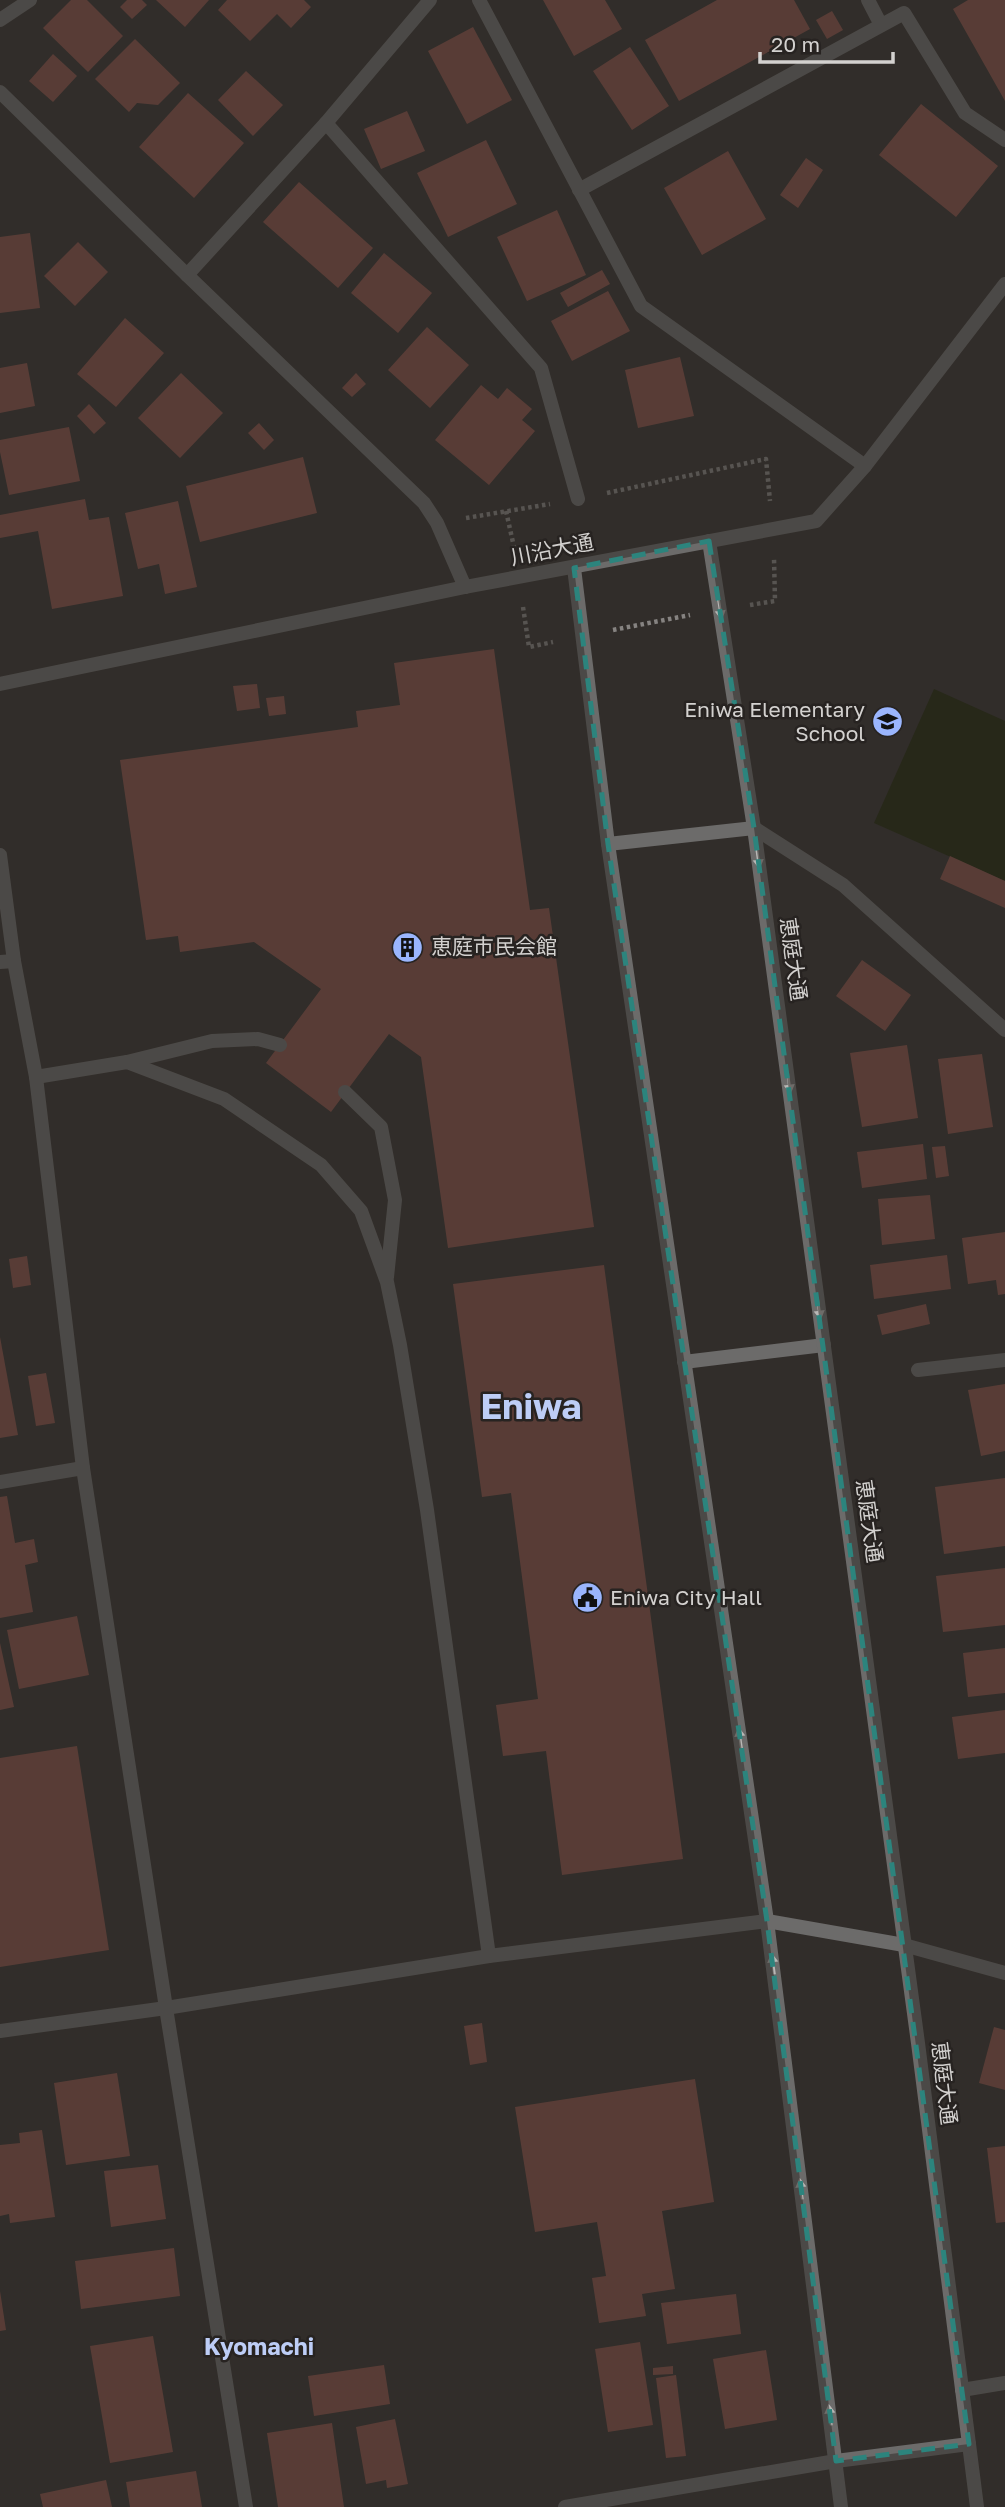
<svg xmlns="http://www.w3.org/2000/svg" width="1005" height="2507" viewBox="0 0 1005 2507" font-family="'Golos Text','Noto Sans JP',sans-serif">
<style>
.water{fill:#1b2205}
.building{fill:#884f46}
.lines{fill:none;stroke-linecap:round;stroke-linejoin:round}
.path{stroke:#868381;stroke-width:4.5;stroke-dasharray:3.5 3.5;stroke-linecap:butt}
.service{stroke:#6c6b6a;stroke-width:14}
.minor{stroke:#6c6b6a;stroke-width:14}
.tertiary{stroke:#6c6b6a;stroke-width:14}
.oneway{fill:#b9b8b6}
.marked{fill:none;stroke:#2c847d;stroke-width:5;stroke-dasharray:14 9;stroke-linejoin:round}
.labels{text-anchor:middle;stroke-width:5;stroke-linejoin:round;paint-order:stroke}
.street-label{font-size:21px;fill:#d3d1cf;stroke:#272321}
.poi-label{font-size:21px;fill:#d3d1cf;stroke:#272321;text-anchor:start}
.neighbourhood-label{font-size:23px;font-weight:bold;fill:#bdcdf6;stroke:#272321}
.town-label{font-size:35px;font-weight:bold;fill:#bdcdf6;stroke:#272321}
</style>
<rect width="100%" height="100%" fill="#312d2a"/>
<polygon class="water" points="934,689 1005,721 1005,881 874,823"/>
<g class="building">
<polygon points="71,0 87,0 123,36 88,72 43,28"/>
<polygon points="127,0 142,0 147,5 132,19 120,7"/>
<polygon points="156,0 209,0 185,27"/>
<polygon points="227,0 304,0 311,7 291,28 277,14 250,41 218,10"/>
<polygon points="543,0 605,0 622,29 574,56"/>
<polygon points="717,0 794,0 810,29 679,101 645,40"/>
<polygon points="968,0 1005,0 1005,101 953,9"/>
<polygon points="832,11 843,30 827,39 816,20"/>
<polygon points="473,27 512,100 467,124 428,51"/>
<polygon points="135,39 180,83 158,105 137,103 129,112 95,79"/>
<polygon points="630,47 669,106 632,130 593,71"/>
<polygon points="53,54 77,76 53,102 29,81"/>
<polygon points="246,71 283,105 253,136 218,100"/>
<polygon points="188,93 244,143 194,198 139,147"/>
<polygon points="921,104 998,166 956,217 879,155"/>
<polygon points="407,111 425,151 381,169 364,129"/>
<polygon points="486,140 517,204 448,237 417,173"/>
<polygon points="728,151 766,219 702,255 664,188"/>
<polygon points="806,158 823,170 798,208 780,195"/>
<polygon points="299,182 373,248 338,288 263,222"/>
<polygon points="557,210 586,275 527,301 497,237"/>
<polygon points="30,233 40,308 0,313 0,237"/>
<polygon points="78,242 108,272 75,306 44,276"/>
<polygon points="384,253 432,293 398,333 351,293"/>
<polygon points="602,270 610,284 568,307 560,293"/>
<polygon points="608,291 630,331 572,361 551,321"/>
<polygon points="125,318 164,353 116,407 77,374"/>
<polygon points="427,327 469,365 430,408 388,370"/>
<polygon points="680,357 694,416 638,428 625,370"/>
<polygon points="27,363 35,406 0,413 0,368"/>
<polygon points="181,373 223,413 180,458 138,418"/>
<polygon points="356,373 366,384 352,397 342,388"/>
<polygon points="481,385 498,399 507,388 532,409 522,420 535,431 489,485 435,440"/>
<polygon points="89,404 106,423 94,434 77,416"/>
<polygon points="259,423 274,440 264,450 248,433"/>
<polygon points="69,427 80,481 9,495 0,452 0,440"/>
<polygon points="303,457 317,513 200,542 186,486"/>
<polygon points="85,499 89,520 109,517 123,596 52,609 38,531 0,538 0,515"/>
<polygon points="178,501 197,587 165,594 159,564 138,569 125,513"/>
<polygon points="494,649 530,910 549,908 594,1227 448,1248 421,1057 389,1034 331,1112 266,1063 321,989 254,942 180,952 178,936 146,940 120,760 358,727 356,711 400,705 394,663"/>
<polygon points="257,684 260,708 237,711 233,686"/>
<polygon points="284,696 286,714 269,716 266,698"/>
<polygon points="950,856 1005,881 1005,908 940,879"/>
<polygon points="862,960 911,995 885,1031 836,996"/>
<polygon points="907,1045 918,1118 862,1127 850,1053"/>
<polygon points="982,1054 993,1127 948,1134 938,1059"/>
<polygon points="923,1144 927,1179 862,1188 857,1152"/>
<polygon points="945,1146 949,1176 936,1178 932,1147"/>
<polygon points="930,1195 935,1239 882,1245 878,1199"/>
<polygon points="1005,1232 1005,1294 998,1295 996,1280 968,1284 962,1238"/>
<polygon points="947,1255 951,1289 874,1299 870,1265"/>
<polygon points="27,1256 31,1285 13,1288 9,1259"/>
<polygon points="604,1265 683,1859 562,1875 546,1751 503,1756 496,1705 538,1699 511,1493 482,1497 453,1284"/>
<polygon points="926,1304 930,1324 882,1335 877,1315"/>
<polygon points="0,1337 18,1435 0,1438"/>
<polygon points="46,1373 55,1423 36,1426 28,1376"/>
<polygon points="1005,1384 1005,1451 981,1456 968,1390"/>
<polygon points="1005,1478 1005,1546 944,1554 935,1487"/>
<polygon points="7,1496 15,1543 34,1539 38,1562 25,1565 33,1612 0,1618 0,1497"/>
<polygon points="1005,1568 1005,1625 943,1632 936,1576"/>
<polygon points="77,1616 89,1675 19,1689 7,1630"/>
<polygon points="0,1643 14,1707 0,1710"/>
<polygon points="1005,1648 1005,1693 968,1697 963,1653"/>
<polygon points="1005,1710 1005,1753 958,1759 952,1717"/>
<polygon points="77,1746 109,1950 0,1967 0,1758"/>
<polygon points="482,2023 487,2062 470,2065 464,2026"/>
<polygon points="994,2027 1005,2030 1005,2090 979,2083"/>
<polygon points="117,2073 130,2156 66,2165 54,2083"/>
<polygon points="695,2079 714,2202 662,2211 675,2289 642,2294 646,2316 599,2323 592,2278 606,2276 597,2222 535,2232 515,2107"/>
<polygon points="42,2130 55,2217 10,2223 9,2214 0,2216 0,2145 20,2143 19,2133"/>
<polygon points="1005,2146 1005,2222 996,2223 987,2148"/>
<polygon points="158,2165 166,2219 111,2227 104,2171"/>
<polygon points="174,2248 180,2296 81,2309 75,2261"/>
<polygon points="0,2291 6,2330 0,2331"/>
<polygon points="736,2294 741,2334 667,2344 661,2303"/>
<polygon points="153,2336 173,2452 110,2463 90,2346"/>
<polygon points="640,2342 653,2425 608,2432 595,2349"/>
<polygon points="766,2350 777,2420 725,2429 713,2359"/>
<polygon points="384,2365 390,2404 314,2416 308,2376"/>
<polygon points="673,2366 673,2374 653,2375 653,2368"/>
<polygon points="676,2375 686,2456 666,2458 656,2378"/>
<polygon points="395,2419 408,2484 387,2488 386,2480 366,2484 356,2427"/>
<polygon points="332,2423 344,2507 278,2507 267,2433"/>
<polygon points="196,2471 202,2507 130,2507 126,2482"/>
<polygon points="106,2480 112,2507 43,2507 40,2494"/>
</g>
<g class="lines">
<g class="path">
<polyline points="607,493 766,459 770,501"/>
<polyline points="506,511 514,547"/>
<polyline points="466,518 550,504"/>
<polyline points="750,605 775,601 774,558"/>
<polyline points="523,607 529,647 553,642"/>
<polyline points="613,630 690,615"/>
</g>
<g class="service">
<polyline points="868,0 881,25"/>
<polyline points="326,123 541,368 578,499"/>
<polyline points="579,190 904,13 965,113 1005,140"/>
<polyline points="0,962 14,961"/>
<polyline points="127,1062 212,1041 258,1039 280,1045"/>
<polyline points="36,1077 127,1062 224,1099 321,1165 361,1211 387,1282 400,1345 427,1510 489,1956"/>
<polyline points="345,1092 381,1127 395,1200 387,1277"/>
<polyline points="684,1362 824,1345"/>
<polyline points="918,1370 1005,1360"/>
<polyline points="962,2390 1005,2383"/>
</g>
<g class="minor">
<polyline points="479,0 641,306 865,466"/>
<polyline points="0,20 30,0"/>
<polyline points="0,92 187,275 424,503 437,523 465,587"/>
<polyline points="187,275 326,123 430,0"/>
<polyline points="0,1482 83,1468"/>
<polyline points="565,2507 836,2461 969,2444"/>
</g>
<g class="tertiary">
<polyline points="709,541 754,828 918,2043 977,2507"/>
<polyline points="574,568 608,844 767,1921 841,2507"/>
<polyline points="0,684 465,587 816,521 865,466 1005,284"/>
<polyline points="608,844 754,828 843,885 1005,1030"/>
<polyline points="0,855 14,961 36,1077 83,1468 166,2008 246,2507"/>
<polyline points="0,2031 166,2008 489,1956 767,1921 904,1945 1005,1973"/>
</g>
</g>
<defs><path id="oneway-solid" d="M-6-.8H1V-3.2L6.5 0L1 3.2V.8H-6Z" transform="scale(1.75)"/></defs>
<g class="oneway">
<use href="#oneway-solid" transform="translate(720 609) rotate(81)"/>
<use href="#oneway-solid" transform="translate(758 858) rotate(82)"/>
<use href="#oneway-solid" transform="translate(789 1083) rotate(82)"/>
<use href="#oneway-solid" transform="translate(819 1309) rotate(82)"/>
<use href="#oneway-solid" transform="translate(740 1738) rotate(-98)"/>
<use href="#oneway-solid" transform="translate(773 1964) rotate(-98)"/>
<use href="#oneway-solid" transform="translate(801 2189) rotate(-97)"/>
<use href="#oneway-solid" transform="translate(830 2415) rotate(-97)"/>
</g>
<path d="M0 0H1005V2507H0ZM709,541L754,828L969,2444L836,2461L767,1921L608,844L574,568Z" fill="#312d2a" fill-opacity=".55" fill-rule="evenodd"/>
<path class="marked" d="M709,541L754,828L969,2444L836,2461L767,1921L608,844L574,568Z"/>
<defs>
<symbol id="school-disc" viewBox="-11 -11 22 22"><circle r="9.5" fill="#9ab5fd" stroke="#272321"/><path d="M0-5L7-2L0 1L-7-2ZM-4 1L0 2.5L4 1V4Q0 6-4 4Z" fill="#111"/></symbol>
<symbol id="building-disc" viewBox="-11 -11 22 22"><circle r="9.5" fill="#9ab5fd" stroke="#272321"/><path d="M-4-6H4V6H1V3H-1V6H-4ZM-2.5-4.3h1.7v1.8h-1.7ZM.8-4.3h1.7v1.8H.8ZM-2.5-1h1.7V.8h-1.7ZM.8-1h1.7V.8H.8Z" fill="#111"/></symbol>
<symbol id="civic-disc" viewBox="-11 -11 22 22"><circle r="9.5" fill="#9ab5fd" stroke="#272321"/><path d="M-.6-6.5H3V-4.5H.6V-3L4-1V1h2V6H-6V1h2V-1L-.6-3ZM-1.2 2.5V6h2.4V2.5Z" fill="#111"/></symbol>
</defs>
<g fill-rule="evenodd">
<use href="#school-disc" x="870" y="704" width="35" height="35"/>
<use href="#building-disc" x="390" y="930" width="35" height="35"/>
<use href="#civic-disc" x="570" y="1580" width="35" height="35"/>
</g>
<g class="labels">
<g class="street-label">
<text transform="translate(552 550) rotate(-11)" y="7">川沿大通</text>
<text transform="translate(793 959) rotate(82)" y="7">恵庭大通</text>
<text transform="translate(869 1521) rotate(82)" y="7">恵庭大通</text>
<text transform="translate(944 2083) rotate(83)" y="7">恵庭大通</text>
</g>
<g class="poi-label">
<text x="865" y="717" text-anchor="end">Eniwa Elementary<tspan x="865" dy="24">School</tspan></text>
<text x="431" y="954">恵庭市民会館</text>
<text x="610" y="1605">Eniwa City Hall</text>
</g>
<g class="neighbourhood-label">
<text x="259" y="2355">Kyomachi</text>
</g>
<g class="town-label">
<text x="531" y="1419">Eniwa</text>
</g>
</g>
<path d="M760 52v10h133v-10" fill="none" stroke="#d3d1cf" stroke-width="3.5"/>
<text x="771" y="52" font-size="21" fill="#d3d1cf" stroke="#272321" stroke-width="5" paint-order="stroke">20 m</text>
</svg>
